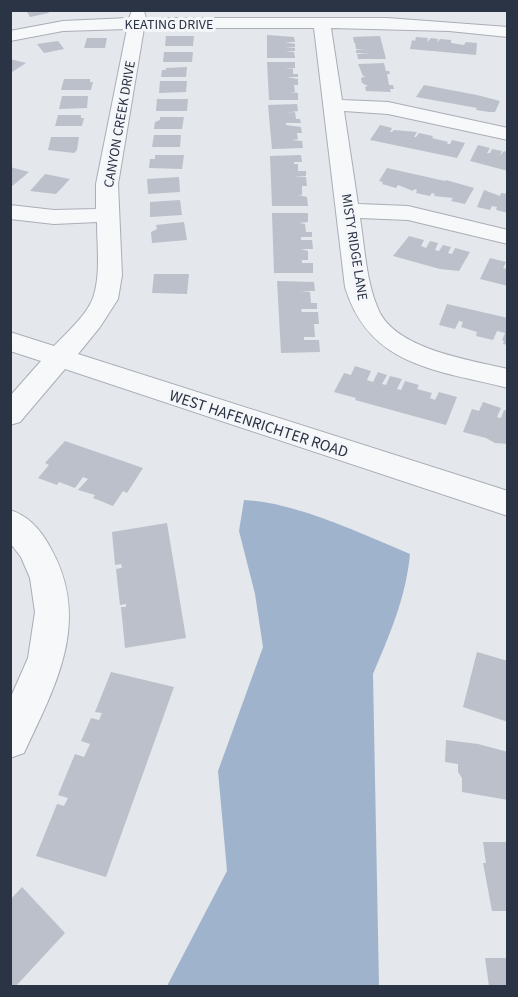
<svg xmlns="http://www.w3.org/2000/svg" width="518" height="997" viewBox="0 0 518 997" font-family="'Source Sans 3',sans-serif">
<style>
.water{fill:#9fb4cc}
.building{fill:#bbc0ca}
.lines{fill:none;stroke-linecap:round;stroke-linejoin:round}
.minor-casing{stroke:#a9aeb7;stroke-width:2}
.minor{fill:#f7f8fa;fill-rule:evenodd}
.labels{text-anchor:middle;stroke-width:6;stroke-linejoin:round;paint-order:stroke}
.far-street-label{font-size:14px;fill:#2b3445;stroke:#f4f6f9}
.street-label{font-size:16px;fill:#2b3445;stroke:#f4f6f9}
</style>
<rect width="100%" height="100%" fill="#e4e7ec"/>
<path class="water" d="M244,500C298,503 360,533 410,554C406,597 390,634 373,674L379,986H167L227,871L218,771L263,647L255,594L239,531Z"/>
<g class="building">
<polygon points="26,10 47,10 49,13 30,17"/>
<polygon points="267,35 294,37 295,42 285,42 295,44 295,47 285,47 295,48 295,51 285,51 294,52 295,58 267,58"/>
<polygon points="166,36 194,36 193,46 165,46"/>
<polygon points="380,36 386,59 358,59 357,54 370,53 356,53 356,50 364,50 356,49 355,43 363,43 354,43 353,37"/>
<polygon points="416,37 428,38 427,42 431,38 438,39 437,43 440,39 451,40 451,43 464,45 466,42 477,43 476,55 410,49 412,40 415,41"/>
<polygon points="87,38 107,38 105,48 84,48"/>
<polygon points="58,41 64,49 44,53 37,44"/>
<polygon points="164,52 193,52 192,62 163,62"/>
<polygon points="10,59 26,63 12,72 10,72"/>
<polygon points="267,62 295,62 295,68 285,69 293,69 293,74 298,74 298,77 287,77 298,79 298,85 294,85 295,92 290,92 298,93 298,100 269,100"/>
<polygon points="384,63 386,71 389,71 390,74 387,74 389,85 393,85 394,89 390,89 391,92 366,91 365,87 368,86 362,83 361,78 366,76 363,76 358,64"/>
<polygon points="187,67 186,77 161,77 162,70 166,70 166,68"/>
<polygon points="64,79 90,79 90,82 93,82 91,90 61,90"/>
<polygon points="160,81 187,81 186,92 159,93"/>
<polygon points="424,85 477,95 500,101 495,112 489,112 476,110 477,108 416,97"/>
<polygon points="62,96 88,96 87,108 59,109"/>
<polygon points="157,99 188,99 187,111 156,111"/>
<polygon points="297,104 298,111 285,113 295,112 296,119 300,119 301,123 286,123 286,125 301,127 302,133 297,133 298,139 292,140 302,141 303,148 272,149 268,105"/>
<polygon points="58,115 81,115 81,118 84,118 82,126 55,126"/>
<polygon points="160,117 184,117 182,129 154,129 155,122 160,120"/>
<polygon points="380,125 392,128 390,132 392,132 394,130 417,132 414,137 416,137 419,133 433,136 432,138 448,142 447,144 450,144 452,140 465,143 457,158 370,140"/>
<polygon points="154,135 181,135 180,147 152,147"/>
<polygon points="51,137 79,137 77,150 74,153 48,150"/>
<polygon points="478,145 490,148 487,153 490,153 492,149 502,151 500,156 504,151 508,152 508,171 470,161"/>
<polygon points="155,155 184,155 182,169 149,168 150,159 155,159"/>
<polygon points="301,155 302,162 294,162 294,164 298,164 298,171 306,171 306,176 293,176 306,177 307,186 302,186 302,195 298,195 307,197 308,206 272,206 270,156"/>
<polygon points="10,167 29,172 10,188"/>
<polygon points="387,168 445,181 446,180 474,188 465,204 451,201 453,198 434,196 435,194 432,193 430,196 416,193 417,190 414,189 413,191 398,185 396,188 382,184 383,182 379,181"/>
<polygon points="45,174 70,179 56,194 30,191"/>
<polygon points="179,177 180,192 148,194 147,179"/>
<polygon points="484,190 500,196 501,193 508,194 508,213 496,210 497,207 492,206 490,210 477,207"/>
<polygon points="180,200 182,215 150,217 150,202"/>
<polygon points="272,213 308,213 308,222 299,223 305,224 306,232 312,232 312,237 301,237 301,240 312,240 313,249 301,249 308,251 308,260 302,260 302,263 313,263 313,273 274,273"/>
<polygon points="184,222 187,240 152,243 151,232 157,229 156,225"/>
<polygon points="409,236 424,240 421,246 426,248 430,241 438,243 435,250 439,251 443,245 451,247 448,253 452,254 455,248 470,252 459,271 440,269 393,256"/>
<polygon points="490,258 506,262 503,268 506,269 508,265 508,286 480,279"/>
<polygon points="154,274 189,274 187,294 152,293"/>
<polygon points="277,281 314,282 315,291 300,291 310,292 311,303 317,303 317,309 301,309 302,312 318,312 319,324 314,324 315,337 304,337 304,340 319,340 320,352 281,353"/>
<polygon points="447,304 508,318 508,345 503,344 504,341 502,340 505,333 497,331 493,340 476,336 477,332 461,327 463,322 459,321 455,329 439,325"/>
<polygon points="355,366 371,371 367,380 373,382 378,372 387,375 382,384 386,385 390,376 402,379 397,389 401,390 405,381 419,385 417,389 432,393 430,398 435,400 439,392 457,397 446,425 355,400 356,398 334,392 344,373 351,375"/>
<polygon points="483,402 501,408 497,417 501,418 504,410 508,411 508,444 495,443 486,438 463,432 472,409 479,411"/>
<polygon points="65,441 143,468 127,493 123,491 113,506 93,498 95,495 78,490 88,479 83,477 75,488 59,482 57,485 38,478 49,465 45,463"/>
<polygon points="167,523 186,638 125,648 121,607 126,607 126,604 120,605 116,569 122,568 121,564 115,565 112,532"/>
<polygon points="477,652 508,661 508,722 463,707"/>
<polygon points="111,672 174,687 106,877 36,856 57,804 64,806 68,798 58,795 75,754 84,757 90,744 81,741 91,718 99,720 102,713 95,712"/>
<polygon points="446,740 478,744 508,752 508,800 462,792 462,778 458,772 458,764 445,762"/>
<polygon points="483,842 508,842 508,911 492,911 483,863 486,863"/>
<polygon points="22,887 65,933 16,986 10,986 10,900"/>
<polygon points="485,958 508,958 508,986 489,986"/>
</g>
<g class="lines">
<defs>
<g id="minor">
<path d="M136,10L144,11L146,18H387L508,27V37L449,31L331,28L342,100L388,102L508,128V140L388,114L344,111L358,204L408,206L508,230V244L408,220L360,218C365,249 366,284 380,313C400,350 470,360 508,369V388C438,370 369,367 345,287L314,28H144L118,184L122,275L118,299L100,327L78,354L508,491V516L65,369L20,422L10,425V396L41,361L10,351V332L54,346C67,332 86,316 93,298C101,274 97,247 97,222L54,224L10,219V205L54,210L96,209V184L127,29L63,31L10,41V31L63,21L129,18L132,11Z"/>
<path d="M10,510C29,516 41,530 50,547C92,620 56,685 24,753L10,758V699L28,658L35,612L30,578L21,557L10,543Z"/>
</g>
</defs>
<use href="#minor" class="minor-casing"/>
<use href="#minor" class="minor"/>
</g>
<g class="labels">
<g class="far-street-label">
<text x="169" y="29">KEATING DRIVE</text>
<text transform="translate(119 124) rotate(-80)" y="5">CANYON CREEK DRIVE</text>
<text transform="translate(355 247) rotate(81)" y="5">MISTY RIDGE LANE</text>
</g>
<g class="street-label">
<text transform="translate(259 423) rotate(18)" y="6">WEST HAFENRICHTER ROAD</text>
</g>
</g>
<rect width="518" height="997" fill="none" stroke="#2b3445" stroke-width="24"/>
</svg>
